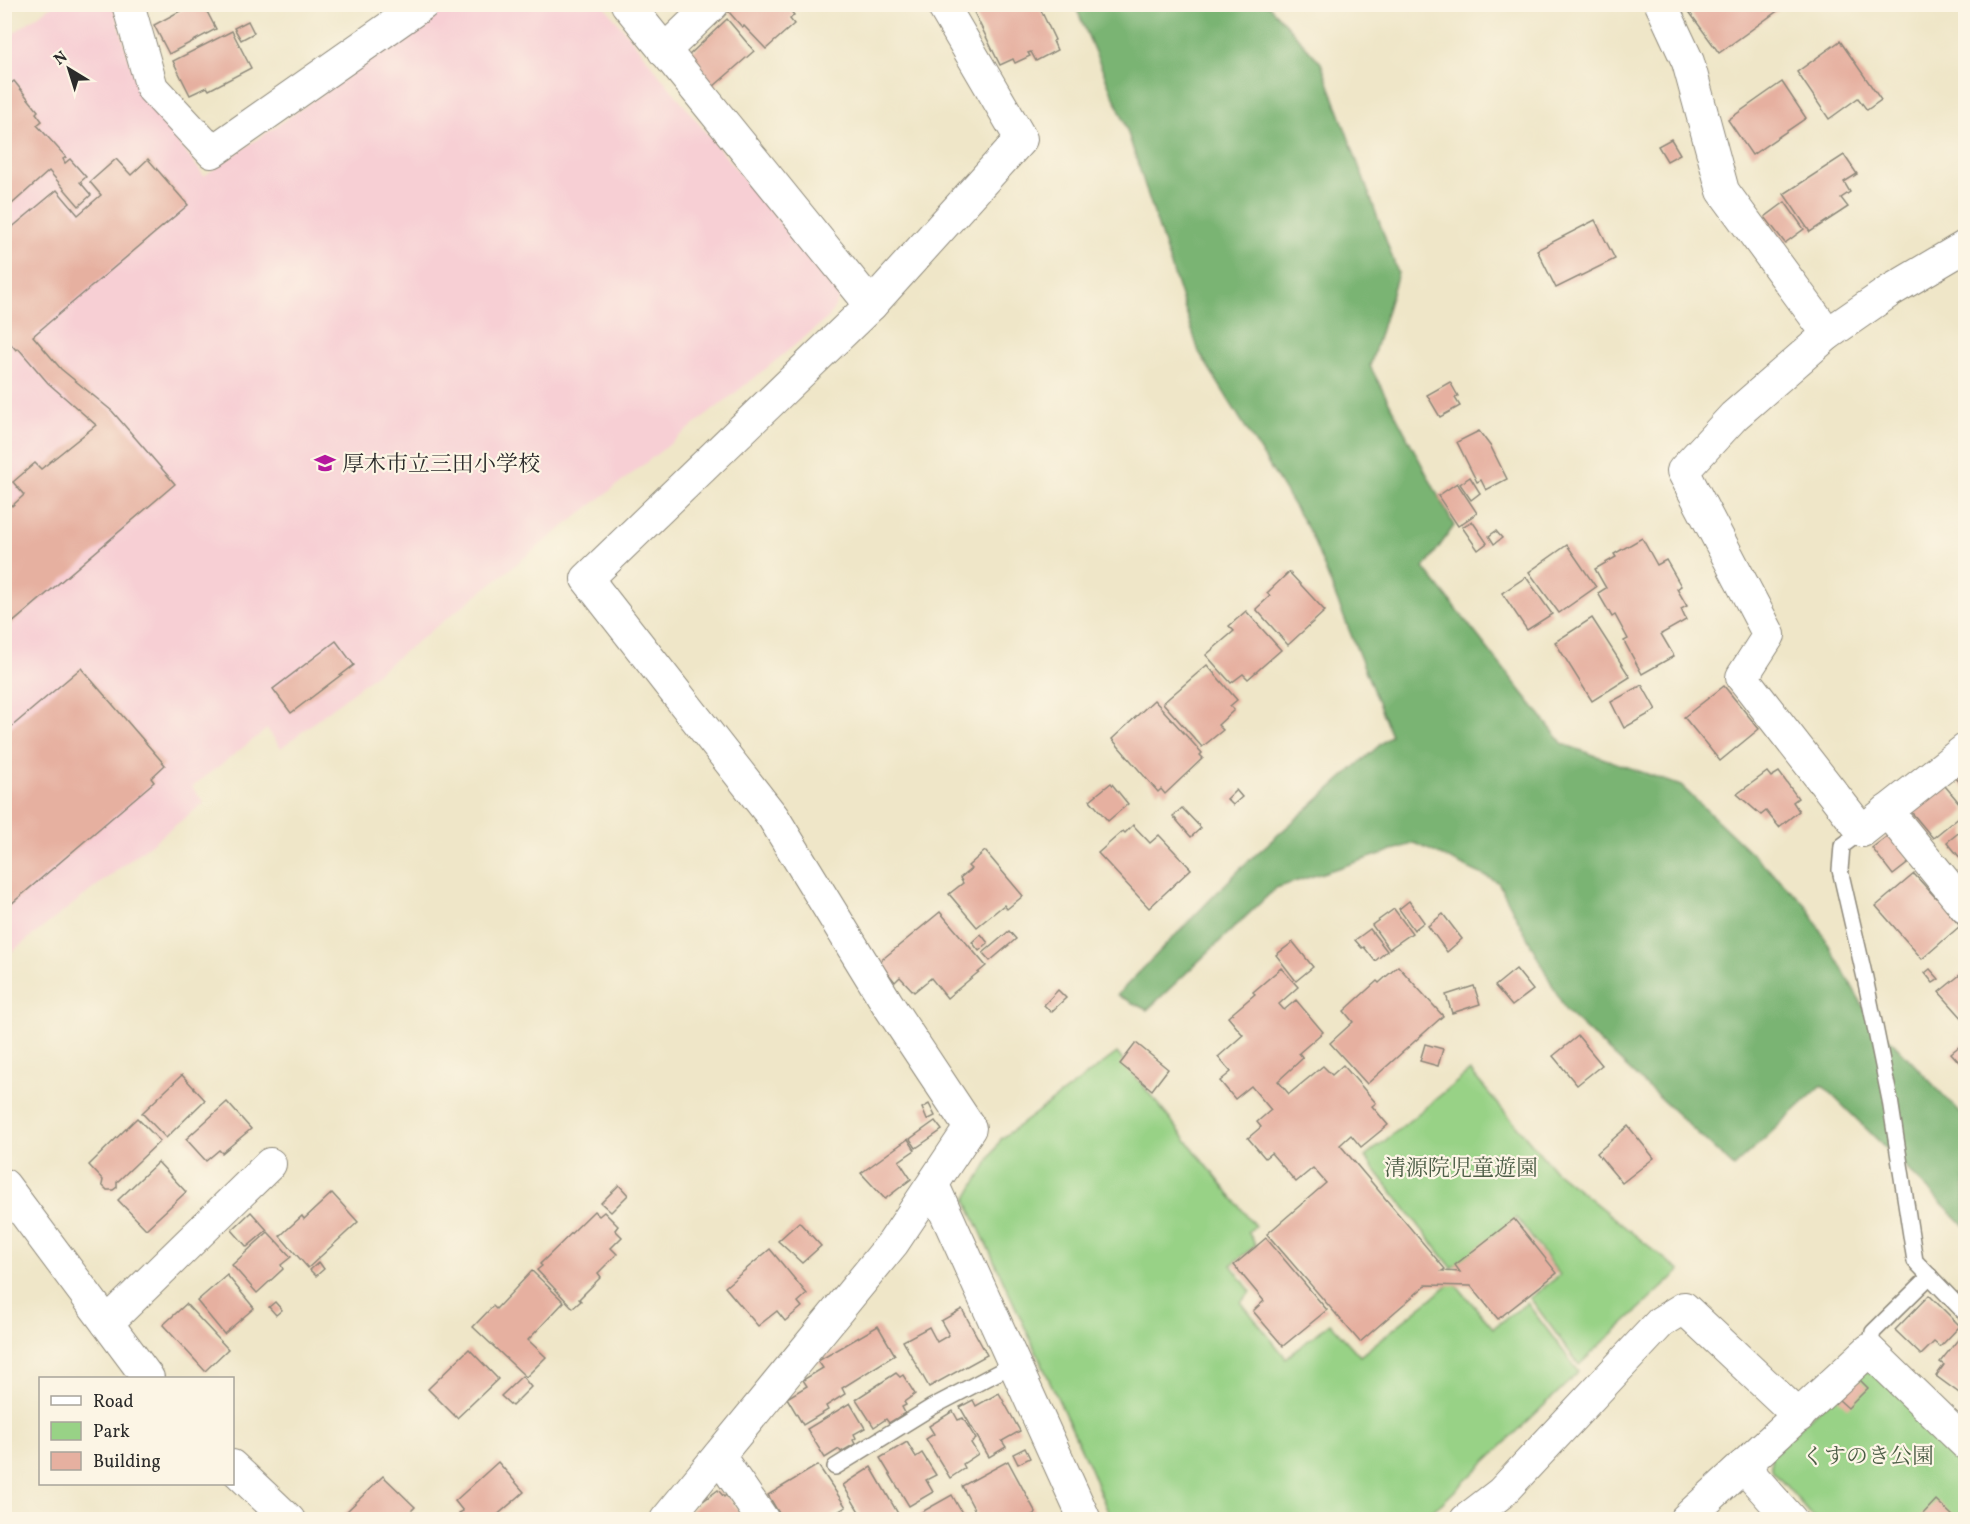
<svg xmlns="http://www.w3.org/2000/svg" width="1970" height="1524" viewBox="0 0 1970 1524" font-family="Vollkorn,'Noto Serif JP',serif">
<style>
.built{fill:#f7cfd4}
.green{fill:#98d286;stroke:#627e58;stroke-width:1.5}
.forest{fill:#7ab473;stroke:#52704f;stroke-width:1.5}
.building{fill:#e6b0a0}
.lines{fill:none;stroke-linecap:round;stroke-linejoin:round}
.service-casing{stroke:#8d887a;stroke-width:18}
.minor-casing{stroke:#8d887a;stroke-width:34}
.service{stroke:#fff;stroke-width:15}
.minor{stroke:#fff;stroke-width:32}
.labels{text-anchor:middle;stroke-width:4.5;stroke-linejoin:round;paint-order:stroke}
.poi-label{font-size:22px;fill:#2b2b2b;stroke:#fcf5e5;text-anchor:start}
.park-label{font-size:22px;fill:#4c5d46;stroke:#fcf5e5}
</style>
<rect width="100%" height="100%" fill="#fcf5e5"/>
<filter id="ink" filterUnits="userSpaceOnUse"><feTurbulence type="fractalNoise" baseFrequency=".0167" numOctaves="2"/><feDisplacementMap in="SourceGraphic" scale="12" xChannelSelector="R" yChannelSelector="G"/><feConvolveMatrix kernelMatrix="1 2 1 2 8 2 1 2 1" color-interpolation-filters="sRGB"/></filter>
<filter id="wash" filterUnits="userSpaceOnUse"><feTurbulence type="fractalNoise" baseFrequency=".008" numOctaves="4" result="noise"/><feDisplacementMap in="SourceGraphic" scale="24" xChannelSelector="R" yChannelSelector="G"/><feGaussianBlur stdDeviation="1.35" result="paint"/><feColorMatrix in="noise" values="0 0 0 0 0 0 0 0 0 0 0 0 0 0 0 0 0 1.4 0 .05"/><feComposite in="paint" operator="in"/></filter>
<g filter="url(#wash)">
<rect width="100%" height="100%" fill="#efe6c8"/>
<polygon class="built" points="53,5 113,5 139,92 204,176 451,5 604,5 716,145 841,296 828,318 758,375 281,748 267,729 192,787 204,803 5,957 5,39"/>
<g class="green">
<polygon points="1117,1053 1255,1226 1248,1232 1256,1245 1231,1265 1251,1292 1241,1302 1286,1358 1330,1323 1360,1356 1453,1281 1493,1328 1527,1303 1579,1372 1442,1503 1421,1519 1111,1519 1089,1466 966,1200 1001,1139"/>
<polygon points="1470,1071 1555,1171 1680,1271 1579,1365 1530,1298 1560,1275 1517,1218 1452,1268 1365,1157"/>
<polygon points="1873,1371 1965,1459 1965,1519 1815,1519 1771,1469 1771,1455 1857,1372"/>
</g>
<polygon class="forest" points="1075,5 1268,5 1321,63 1398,273 1370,366 1454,526 1424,568 1563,744 1681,786 1806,905 1870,1018 1965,1118 1965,1226 1822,1085 1734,1167 1566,1011 1498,882 1415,843 1276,888 1147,1010 1117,995 1244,865 1391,735 1310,532 1199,352 1124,121"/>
<g id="blocks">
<g class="building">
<polygon points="193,4 203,4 216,29 169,54 154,25"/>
<polygon points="722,4 785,4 794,15 790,19 794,24 766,49 744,26 742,27"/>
<polygon points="970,4 1006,4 1007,9 1017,4 1038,4 1055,40 1053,41 1057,50 1036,61 1031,52 1028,53 1030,56 1015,63 1013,59 1000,65"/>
<polygon points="1687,4 1787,4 1719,53 1685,6"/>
<polygon points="727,19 754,51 713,87 687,57"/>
<polygon points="248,21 254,33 241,40 234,28"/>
<polygon points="232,31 251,68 209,90 207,87 190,95 173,61"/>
<polygon points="1840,41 1881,100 1867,110 1858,98 1829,119 1797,72"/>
<polygon points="14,81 38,111 36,113 42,121 37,125 66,157 63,159 65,163 70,159 86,177 80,182 91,195 79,206 49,171 4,211 4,89"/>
<polygon points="1782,82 1806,118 1752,155 1728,120"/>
<polygon points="1671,139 1680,154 1667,161 1658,146"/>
<polygon points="1844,155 1857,174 1844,182 1850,192 1841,198 1848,207 1810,232 1784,194"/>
<polygon points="116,159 131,175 148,159 188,205 33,336 61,369 112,411 175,484 4,630 4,497 12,506 24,495 13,482 35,463 41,469 96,425 48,383 18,348 16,350 4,336 4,234 57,190 78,215 101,195 90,182"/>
<polygon points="1785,202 1804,229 1785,243 1765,217"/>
<polygon points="1595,220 1615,259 1556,288 1537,250"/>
<polygon points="1450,382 1458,396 1455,398 1460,406 1440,417 1427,395"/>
<polygon points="1479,431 1491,447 1507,479 1486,490 1481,480 1477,482 1457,442"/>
<polygon points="1470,477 1480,493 1471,500 1460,484"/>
<polygon points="1457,483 1477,513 1458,526 1438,496"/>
<polygon points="1472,521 1487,543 1478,550 1462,527"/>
<polygon points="1496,531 1502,538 1494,544 1489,536"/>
<polygon points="1642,538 1657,565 1666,560 1681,586 1677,589 1687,606 1681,609 1686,620 1661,634 1674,656 1642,674 1624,641 1628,639 1615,615 1612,617 1598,593 1606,588 1595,569 1616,557 1614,554"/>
<polygon points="1567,545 1596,587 1559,613 1529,572"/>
<polygon points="1289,572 1325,611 1288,645 1256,609 1270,596 1267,593"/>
<polygon points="1526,577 1552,614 1527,630 1502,593"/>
<polygon points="1246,611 1281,650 1248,679 1243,674 1231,683 1206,655 1234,631 1229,626"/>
<polygon points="1592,618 1630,677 1592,701 1555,642"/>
<polygon points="336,641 354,665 291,713 273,689"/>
<polygon points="1207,665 1237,700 1230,706 1234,710 1218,725 1223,730 1202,747 1163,703"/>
<polygon points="81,668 165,765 151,778 154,782 4,910 4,733"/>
<polygon points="1642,685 1656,710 1624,728 1611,702"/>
<polygon points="1724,686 1759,729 1720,761 1684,717"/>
<polygon points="1154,700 1202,753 1200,755 1203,758 1165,794 1161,789 1158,792 1112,739"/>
<polygon points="1767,772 1771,777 1779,772 1798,798 1793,802 1799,811 1779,827 1766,811 1761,815 1737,794"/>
<polygon points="1966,772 1966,790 1957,779"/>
<polygon points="1940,780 1966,811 1933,838 1908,808"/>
<polygon points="1111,783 1128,804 1108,821 1090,800"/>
<polygon points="1236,790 1242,797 1233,805 1227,799"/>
<polygon points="1182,808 1201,828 1191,837 1173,816"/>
<polygon points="1133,825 1150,843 1159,835 1191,869 1149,908 1098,853 1123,831 1125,833"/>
<polygon points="1966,827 1966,865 1947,842"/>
<polygon points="1890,834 1911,861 1893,875 1872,848"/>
<polygon points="985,851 1023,896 1007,909 1004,905 977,927 949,894 963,883 960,878 971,869 968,866"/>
<polygon points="1914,874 1936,898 1941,894 1952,907 1947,911 1960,926 1922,959 1876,906"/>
<polygon points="1409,901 1424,922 1414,930 1399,909"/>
<polygon points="1394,909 1412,933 1389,949 1372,925"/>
<polygon points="940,912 986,966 947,998 931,978 914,992 900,977 895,982 879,962"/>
<polygon points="1443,914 1462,939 1447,952 1428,926"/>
<polygon points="1370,929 1387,951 1375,961 1364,947 1362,948 1355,940"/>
<polygon points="1009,931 1016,939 990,961 983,953"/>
<polygon points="981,934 988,943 979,951 972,942"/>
<polygon points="1293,942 1313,967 1296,981 1276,955"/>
<polygon points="1398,966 1443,1016 1367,1084 1330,1043 1353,1022 1344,1011 1377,981 1379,983"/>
<polygon points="1281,968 1298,987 1279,1004 1284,1010 1296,1000 1323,1032 1299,1053 1303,1058 1278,1081 1289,1094 1323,1066 1332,1075 1343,1065 1376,1103 1372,1106 1388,1125 1361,1147 1351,1135 1340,1145 1445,1269 1442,1271 1460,1272 1455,1265 1514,1219 1557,1273 1498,1319 1471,1286 1426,1285 1360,1342 1267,1234 1326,1183 1313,1168 1296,1182 1271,1153 1265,1158 1248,1138 1261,1127 1257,1122 1271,1110 1251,1086 1235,1099 1220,1081 1231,1072 1218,1057 1243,1035 1228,1017 1255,994 1253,992"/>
<polygon points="1516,969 1533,990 1512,1006 1495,986"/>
<polygon points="1930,969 1939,979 1933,983 1925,973"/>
<polygon points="1966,970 1966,1018 1964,1020 1939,992"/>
<polygon points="1474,986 1480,1004 1452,1013 1446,995"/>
<polygon points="1058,990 1066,998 1051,1012 1044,1005"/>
<polygon points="1578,1036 1602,1065 1577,1085 1553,1056"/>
<polygon points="1966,1041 1966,1070 1951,1053"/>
<polygon points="1136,1043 1168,1069 1152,1090 1120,1064"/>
<polygon points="1425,1044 1443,1049 1438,1066 1420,1061"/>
<polygon points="182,1075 205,1100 166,1138 142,1113"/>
<polygon points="227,1102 251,1129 222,1153 219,1150 206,1161 186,1139"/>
<polygon points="929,1104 935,1116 927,1120 922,1108"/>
<polygon points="137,1118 160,1141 117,1182 117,1187 113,1190 107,1190 102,1185 103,1180 89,1165"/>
<polygon points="935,1121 942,1130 916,1148 910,1139"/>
<polygon points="1628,1126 1654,1158 1622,1183 1597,1153"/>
<polygon points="908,1139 915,1150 899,1161 911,1179 885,1199 861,1173"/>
<polygon points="158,1162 186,1192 146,1229 118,1200"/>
<polygon points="619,1185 628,1195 611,1212 601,1203"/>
<polygon points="332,1193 358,1222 308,1268 280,1236 302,1216 304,1219"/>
<polygon points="594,1211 599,1216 604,1212 618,1226 615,1230 622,1237 611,1248 617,1254 598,1273 601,1277 579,1299 581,1301 573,1308 537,1270 542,1266 540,1264"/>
<polygon points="251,1212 267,1230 247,1247 232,1230"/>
<polygon points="799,1222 821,1246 802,1263 778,1241"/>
<polygon points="268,1232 291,1257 281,1265 283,1269 257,1293 232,1265"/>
<polygon points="1266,1238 1327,1310 1283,1346 1253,1311 1264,1301 1234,1265"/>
<polygon points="770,1249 807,1294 798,1302 802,1307 785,1321 777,1311 758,1326 725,1287"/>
<polygon points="319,1262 324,1269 316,1276 310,1270"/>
<polygon points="532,1271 564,1302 528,1340 546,1357 526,1377 473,1327 493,1306 496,1309"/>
<polygon points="227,1275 254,1308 224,1334 197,1301"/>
<polygon points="1929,1295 1960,1326 1940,1347 1934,1342 1921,1355 1895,1330"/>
<polygon points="275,1302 282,1310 276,1315 269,1307"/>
<polygon points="186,1304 228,1349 205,1371 163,1325"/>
<polygon points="962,1309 987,1355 929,1387 903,1341 929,1327 937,1342 949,1335 941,1321"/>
<polygon points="878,1326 895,1355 842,1388 845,1394 826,1406 828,1410 803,1425 787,1398 807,1386 803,1380 823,1368 818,1361"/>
<polygon points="1960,1337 1966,1341 1966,1398 1936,1376 1944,1365 1940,1362"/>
<polygon points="469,1349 498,1379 457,1418 428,1389"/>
<polygon points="896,1373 900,1377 903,1375 915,1394 904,1402 906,1405 902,1407 905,1413 889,1423 886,1419 874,1427 856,1399"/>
<polygon points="522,1376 531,1387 512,1406 501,1396"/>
<polygon points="1859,1379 1868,1388 1848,1408 1838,1399"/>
<polygon points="999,1393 1020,1431 1002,1441 1006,1447 989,1457 960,1407 973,1400 976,1406"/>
<polygon points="850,1403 865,1428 854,1434 856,1438 853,1440 855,1444 841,1452 839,1449 825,1458 807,1429"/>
<polygon points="953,1411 958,1420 963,1418 976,1439 971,1443 978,1454 963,1464 965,1468 950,1478 926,1439 934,1434 929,1426"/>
<polygon points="907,1442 916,1457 922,1453 936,1475 926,1480 933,1492 909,1506 880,1458"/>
<polygon points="1025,1448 1030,1458 1018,1464 1013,1454"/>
<polygon points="1008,1461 1036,1513 1023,1520 980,1520 962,1486"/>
<polygon points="498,1462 524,1492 494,1518 495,1520 464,1520 459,1513 463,1511 455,1501"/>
<polygon points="818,1465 846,1507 825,1520 783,1520 768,1495"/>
<polygon points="871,1467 900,1517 896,1520 864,1520 843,1485"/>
<polygon points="383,1476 415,1507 402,1520 350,1520 344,1514"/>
<polygon points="718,1490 724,1497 726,1495 746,1520 698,1520 691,1510"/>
<polygon points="952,1495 966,1520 924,1520 920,1513"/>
<polygon points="1936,1500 1955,1518 1953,1520 1922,1520 1920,1517"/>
</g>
</g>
</g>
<g filter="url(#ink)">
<use href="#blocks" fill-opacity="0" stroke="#8d887a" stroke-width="1.5"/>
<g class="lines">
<defs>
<g id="service">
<polyline points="1862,831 1842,846 1840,870 1865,978 1890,1100 1915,1261 1966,1314"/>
<polyline points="1869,1350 1873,1332 1930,1276"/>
<polyline points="835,1467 932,1407 1014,1364"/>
</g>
<g id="minor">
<polyline points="128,4 152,88 212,152 423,4"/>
<polyline points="627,4 871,305"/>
<polyline points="1661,4 1688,62 1723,191 1828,334"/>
<polyline points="664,51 713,4"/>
<polyline points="1966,246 1890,291 1828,334 1734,416 1683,471 1769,635 1742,677 1862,831 1966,749"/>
<polyline points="1887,811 1966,908"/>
<polyline points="4,1185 148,1378"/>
<polyline points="933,1185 1085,1520"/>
<polyline points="107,1323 270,1164"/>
<polyline points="719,1456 763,1520"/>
<polyline points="232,1466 289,1520"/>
<polyline points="1743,1466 1791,1520"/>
<polyline points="666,1520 893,1243 970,1128 887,1003 773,817 587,579 871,305 1021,139 942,4"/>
<polyline points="1466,1520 1501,1493 1661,1322 1684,1308 1799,1416"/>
<polyline points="1685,1520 1869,1350 1966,1444"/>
</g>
</defs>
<use href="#service" class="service-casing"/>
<use href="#minor" class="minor-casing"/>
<use href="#service" class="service"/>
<use href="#minor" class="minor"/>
</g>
</g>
<defs>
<symbol id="school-bare" viewBox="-9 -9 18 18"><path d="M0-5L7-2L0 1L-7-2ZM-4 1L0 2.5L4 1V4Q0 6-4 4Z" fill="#b5179e" stroke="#fcf5e5" stroke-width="2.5" paint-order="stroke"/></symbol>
</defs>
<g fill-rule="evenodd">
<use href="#school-bare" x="310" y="448" width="30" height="30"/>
</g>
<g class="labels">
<g class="poi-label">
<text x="342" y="471">厚木市立三田小学校</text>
</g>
<g class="park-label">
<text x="1461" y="1175">清源院児童遊園</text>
<text x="1868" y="1463">くすのき公園</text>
</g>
</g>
<rect width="1970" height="1524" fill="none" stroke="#fcf5e5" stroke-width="24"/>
<rect x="39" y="1377" width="195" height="108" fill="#fcf5e5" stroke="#a8a49b" stroke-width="1.5"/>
<rect x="51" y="1396" width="30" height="9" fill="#ffffff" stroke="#a8a49b" stroke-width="1.5"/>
<text x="93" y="1407" font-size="18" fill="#2b2b2b">Road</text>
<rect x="51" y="1422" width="30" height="18" fill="#98d286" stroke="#a8a49b" stroke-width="1.5"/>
<text x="93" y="1437" font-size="18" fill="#2b2b2b">Park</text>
<rect x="51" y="1452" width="30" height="18" fill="#e6b0a0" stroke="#a8a49b" stroke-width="1.5"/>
<text x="93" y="1467" font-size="18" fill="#2b2b2b">Building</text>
<g transform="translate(69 69) rotate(322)" stroke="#fcf5e5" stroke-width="4.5" paint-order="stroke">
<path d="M0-4.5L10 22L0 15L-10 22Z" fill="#2b2b2b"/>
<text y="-9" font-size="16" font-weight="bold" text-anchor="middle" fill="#2b2b2b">N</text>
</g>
</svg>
